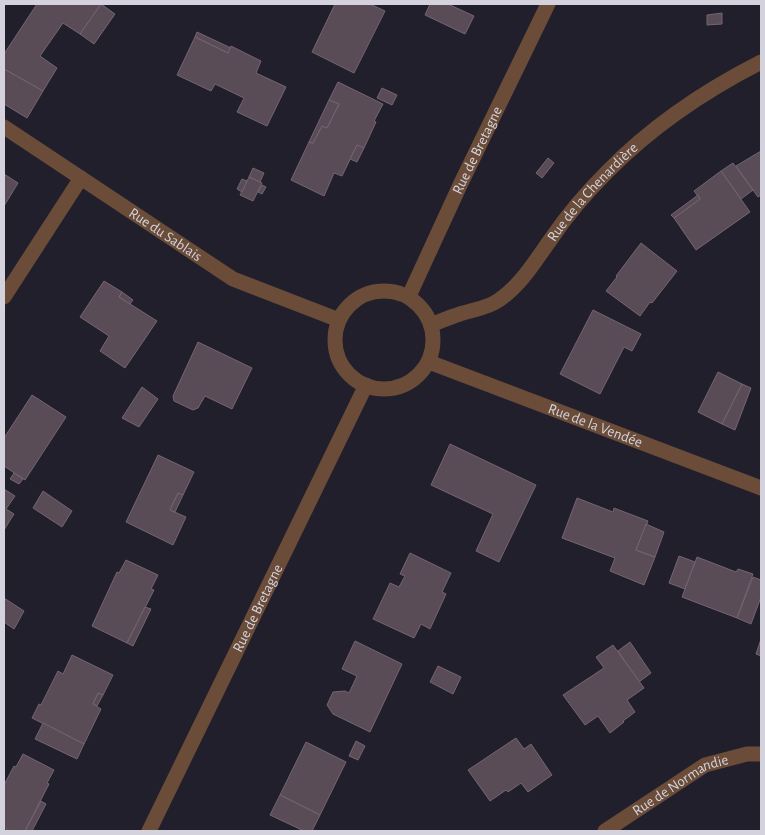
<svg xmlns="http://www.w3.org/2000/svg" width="765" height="835" viewBox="0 0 765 835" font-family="'Alegreya Sans',sans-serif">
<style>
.building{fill:#5a4c57;stroke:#746571}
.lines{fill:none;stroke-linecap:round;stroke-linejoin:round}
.minor{stroke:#6a4c38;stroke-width:15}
.labels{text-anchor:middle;stroke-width:4;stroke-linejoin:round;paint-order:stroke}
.street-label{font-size:15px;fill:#d4d3dd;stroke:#0a0a10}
</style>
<rect width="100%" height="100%" fill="#211f2c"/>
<g class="building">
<polygon points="37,4 101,4 80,34 63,23 40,56 57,68 43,91 4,69 4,54"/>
<polygon points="101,4 115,14 94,44 80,34"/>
<polygon points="335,4 370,4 385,11 354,73 312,52"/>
<polygon points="430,4 448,4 474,16 465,34 425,15"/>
<polygon points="722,13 722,24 707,25 707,15"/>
<polygon points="197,32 231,48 228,53 195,37"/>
<polygon points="195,37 228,53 231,46 261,61 256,73 286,87 267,126 237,112 244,98 215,84 211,91 177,75"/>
<polygon points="4,69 43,91 27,118 4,104"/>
<polygon points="338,82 383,104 374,121 376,122 364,148 357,145 342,176 334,173 324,196 291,180 309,142 313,143 322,126 327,128 339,104 329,100"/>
<polygon points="382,88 397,95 392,105 377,98"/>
<polygon points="329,100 339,104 327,128 322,126 313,143 309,142"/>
<polygon points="357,145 364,148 357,162 350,159"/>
<polygon points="761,151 761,195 758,197 736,166"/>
<polygon points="548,158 554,163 542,178 536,173"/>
<polygon points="733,163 753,190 741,199 721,171"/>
<polygon points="253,168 264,173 260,182 249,177"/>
<polygon points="721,171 750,212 696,250 674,218 700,199 694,191"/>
<polygon points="4,174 18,183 4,206"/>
<polygon points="249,177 262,183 253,201 240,195"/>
<polygon points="242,179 247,181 242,192 237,189"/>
<polygon points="262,185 266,187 262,194 258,192"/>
<polygon points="698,195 700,199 674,218 671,215"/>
<polygon points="641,243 677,271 652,303 650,302 640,316 606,291 617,277 616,276"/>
<polygon points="104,281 122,292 119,297 157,321 125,368 100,351 109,336 80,317"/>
<polygon points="122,292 133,300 130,304 119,297"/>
<polygon points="593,310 641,334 632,351 624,347 600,394 560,374"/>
<polygon points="198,342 252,368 232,409 205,396 198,408 193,410 174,401 173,396"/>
<polygon points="718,372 742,384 722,424 698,412"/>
<polygon points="742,384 751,388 735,430 722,424"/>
<polygon points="142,387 158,399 139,427 122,418"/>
<polygon points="32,395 66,417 25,480 4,466 4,438"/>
<polygon points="450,444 536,485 499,562 476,551 493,514 431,485"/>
<polygon points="158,455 194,472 183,495 178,493 170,510 186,517 173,545 126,522"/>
<polygon points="14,473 23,479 19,484 10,479"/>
<polygon points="4,489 15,496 6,509 14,514 4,530"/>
<polygon points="43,491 72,511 62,527 33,508"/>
<polygon points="178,493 183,495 175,512 170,510"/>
<polygon points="577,498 613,512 614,508 648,521 636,550 655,557 644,585 610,571 615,558 562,538"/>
<polygon points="646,524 664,532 655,557 636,550"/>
<polygon points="410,553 451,573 442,592 446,594 430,629 421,624 414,638 373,619 390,583 399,587 405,576 400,574"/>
<polygon points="679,556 695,562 685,589 669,583"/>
<polygon points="697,557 736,572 738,569 753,574 737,618 682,597"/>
<polygon points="126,560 158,575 151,589 154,590 127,643 92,626 117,572 119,573"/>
<polygon points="753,577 761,580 761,597 751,624 737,618"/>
<polygon points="4,598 24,611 14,629 4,622"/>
<polygon points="145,607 151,609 133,646 127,643"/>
<polygon points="761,639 761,656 756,654"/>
<polygon points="355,641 402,664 370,732 333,714 327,705 333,692 345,691 349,693 357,676 342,669"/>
<polygon points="630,642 651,673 639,682 618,651"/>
<polygon points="613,645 644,688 627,700 635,712 623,721 624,722 610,733 598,716 585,725 563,695 604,668 596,657"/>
<polygon points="72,655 113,675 103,695 98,693 93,704 101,709 84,744 32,718 39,704 41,705 58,671 63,674"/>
<polygon points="438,666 461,677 453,694 430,682"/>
<polygon points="98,693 103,695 97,706 93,704"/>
<polygon points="43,723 84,744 77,759 35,739"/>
<polygon points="516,738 524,749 531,744 552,775 528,792 521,783 508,792 506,790 490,801 468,770"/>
<polygon points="356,741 365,746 358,760 349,756"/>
<polygon points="306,742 346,762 320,815 280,795"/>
<polygon points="23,754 54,770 47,783 49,784 25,831 10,831 4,828 4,785 14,766 16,767"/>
<polygon points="280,795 320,815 312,831 304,831 270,815"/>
<polygon points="41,801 46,804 32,831 25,831"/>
</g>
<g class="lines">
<g class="minor">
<path id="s1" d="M4,127L233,279L339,320"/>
<circle cx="384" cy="340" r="49"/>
<path id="s2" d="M409,296L461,183L548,4"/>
<polyline points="4,297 81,178"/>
<path id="s3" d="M431,325C441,321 450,317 460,314C473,310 488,308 499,300C522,284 535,261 551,239C567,215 586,193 607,172C652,126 704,91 761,62"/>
<path id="s4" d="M429,362L761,488"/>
<path id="s5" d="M149,831L366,385"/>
<path id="s6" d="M605,831L705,765L747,754H761"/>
</g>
</g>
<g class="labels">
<g class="street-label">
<text dy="5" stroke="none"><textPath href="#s2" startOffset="161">Rue de Bretagne</textPath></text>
<text dy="5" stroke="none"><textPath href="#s3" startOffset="216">Rue de la Chenardière</textPath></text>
<text dy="5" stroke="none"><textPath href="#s1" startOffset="194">Rue du Sablais</textPath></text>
<text dy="5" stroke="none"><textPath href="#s4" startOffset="178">Rue de la Vendée</textPath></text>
<text dy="5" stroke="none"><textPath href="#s5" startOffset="248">Rue de Bretagne</textPath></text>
<text dy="5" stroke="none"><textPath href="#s6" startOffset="89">Rue de Normandie</textPath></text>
</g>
</g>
<rect width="765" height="835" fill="none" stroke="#d4d3dd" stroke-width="10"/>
</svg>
